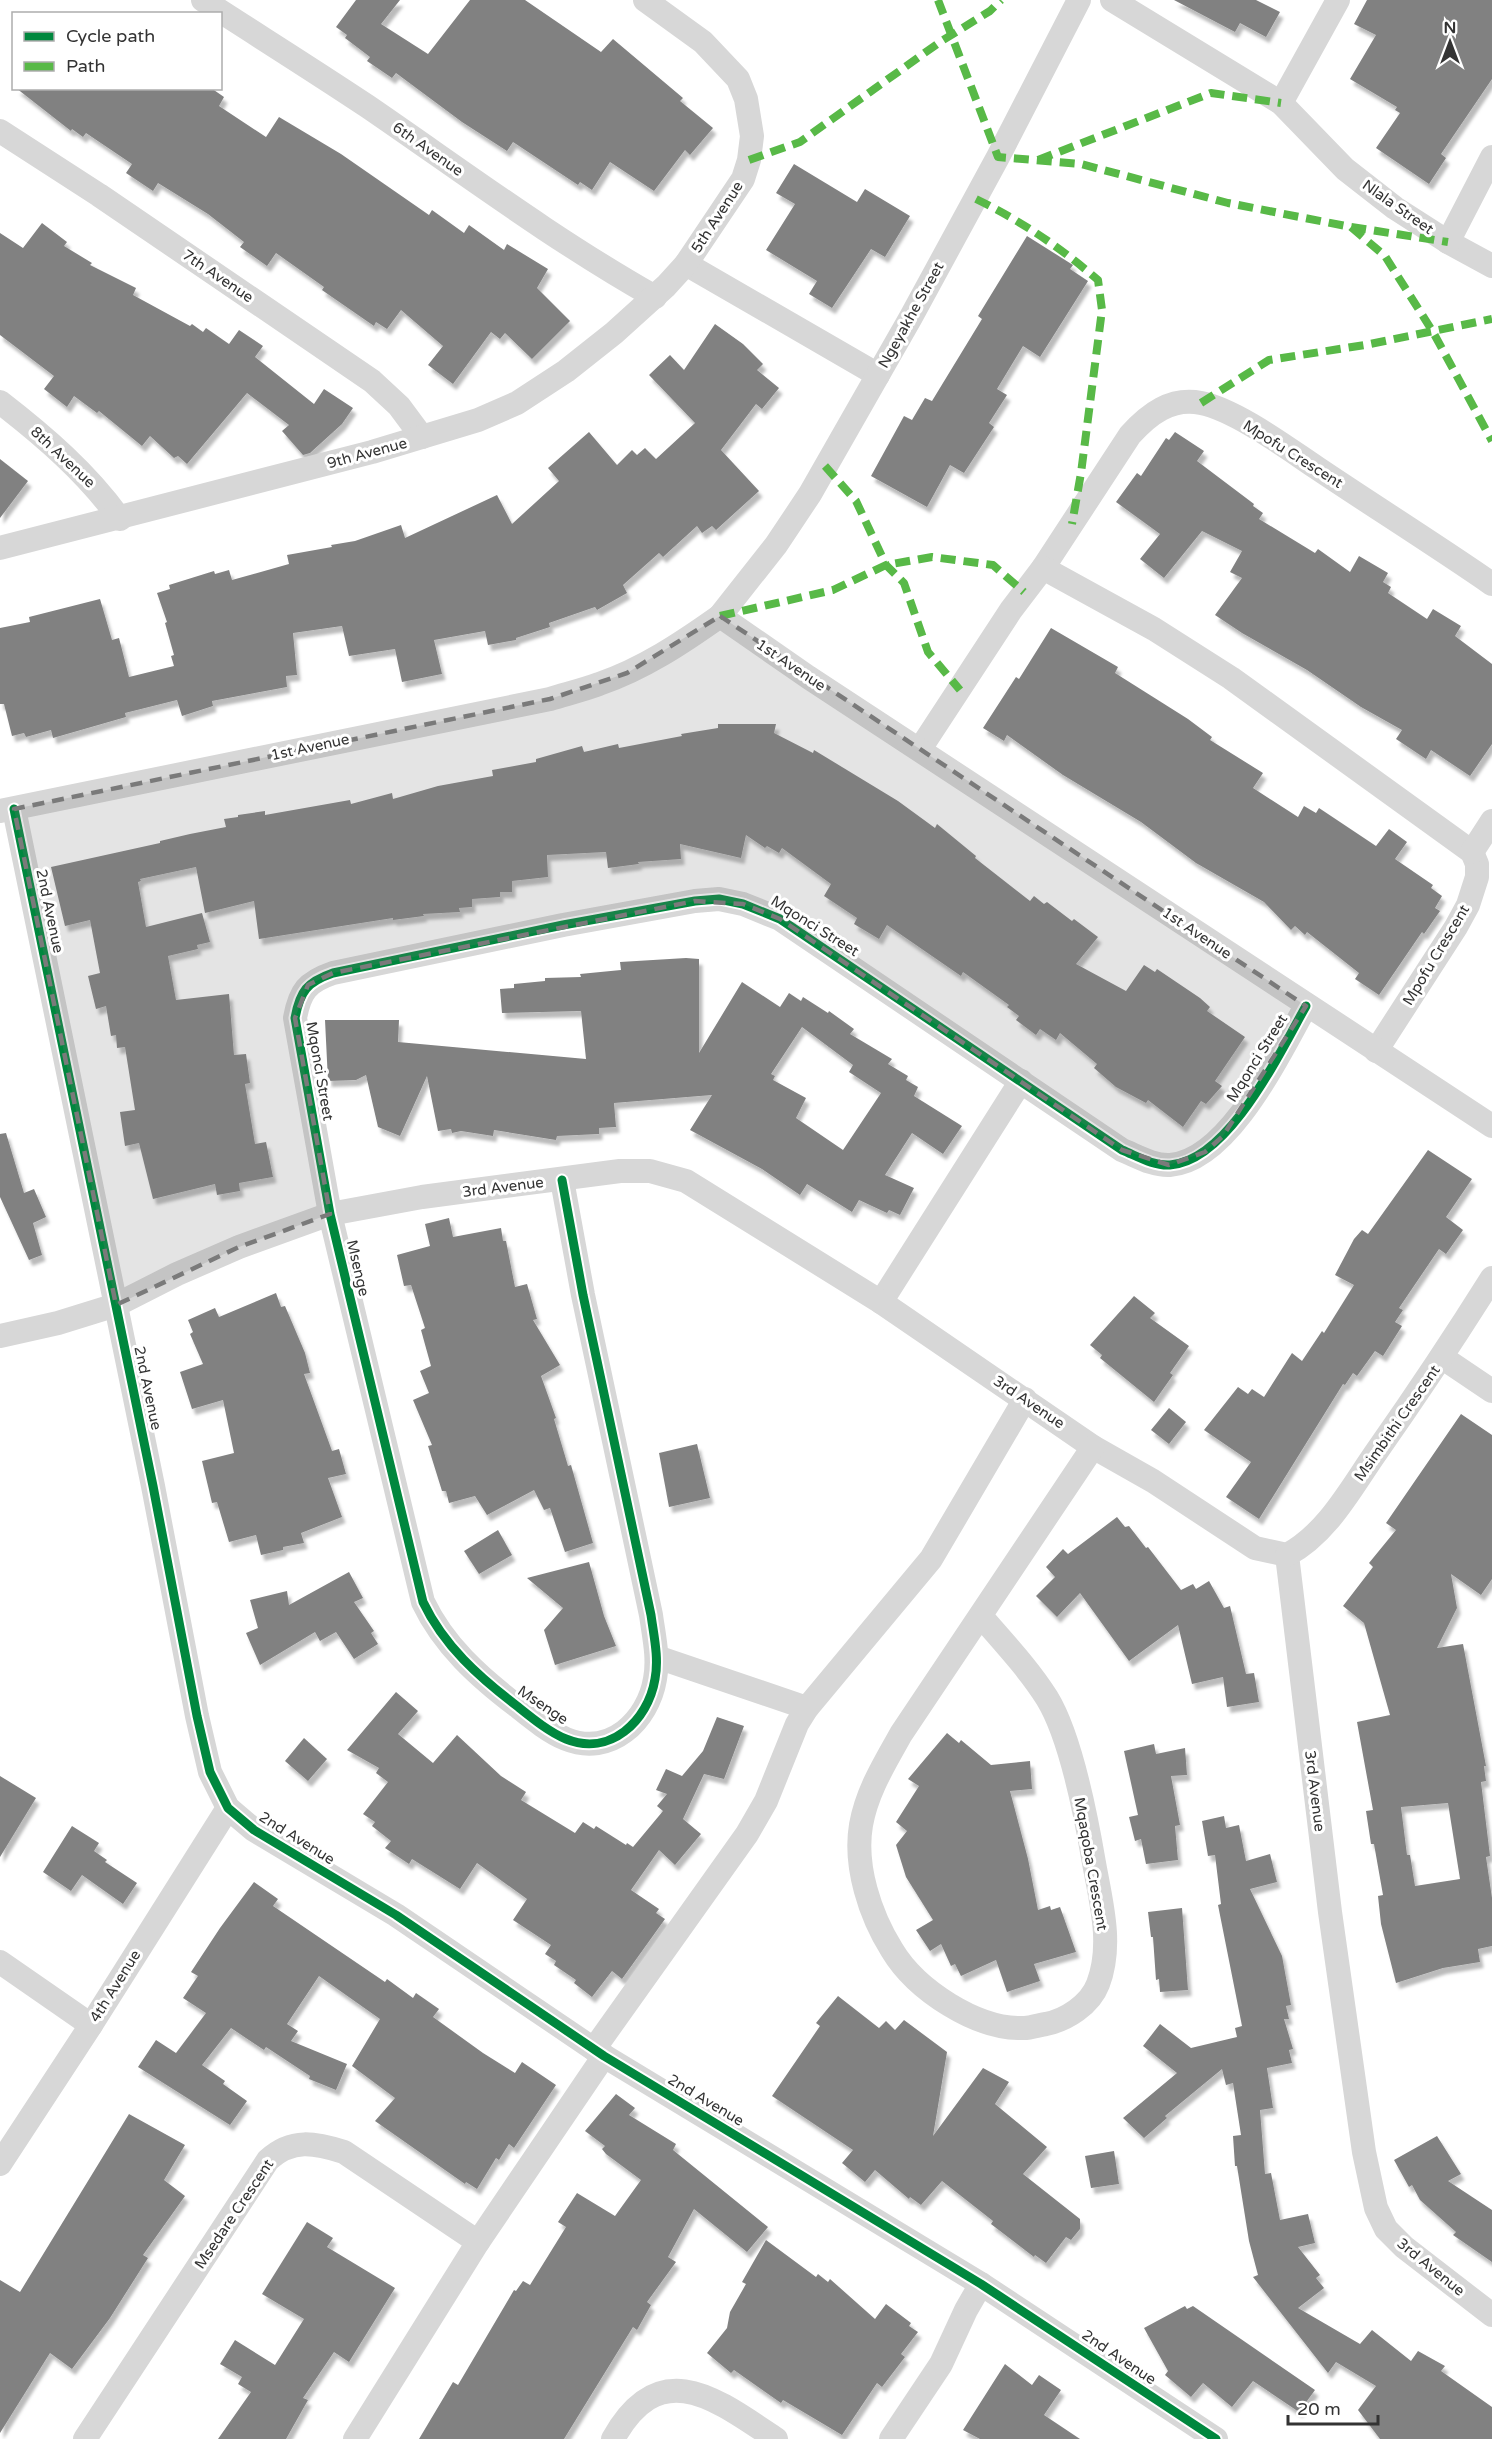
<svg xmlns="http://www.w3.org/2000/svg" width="1492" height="2439" viewBox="0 0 1492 2439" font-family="'Varela Round',sans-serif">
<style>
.building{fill:#818181;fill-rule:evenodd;filter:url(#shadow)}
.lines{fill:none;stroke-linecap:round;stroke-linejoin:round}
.street{stroke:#d7d7d7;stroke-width:24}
.quiet{stroke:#58b947;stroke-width:8;stroke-dasharray:15 8;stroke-linecap:butt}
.cycleway-casing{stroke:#fff;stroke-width:13}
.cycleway{stroke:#00873e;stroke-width:9}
.marked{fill:#7a7a7a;fill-opacity:0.2;stroke:#7a7a7a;stroke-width:4.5;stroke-dasharray:12 8;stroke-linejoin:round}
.labels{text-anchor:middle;stroke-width:6;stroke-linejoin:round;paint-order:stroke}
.street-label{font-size:15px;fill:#333;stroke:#fff}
</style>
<defs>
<filter id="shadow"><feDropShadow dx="3.5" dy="6" stdDeviation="1.5" flood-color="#0004"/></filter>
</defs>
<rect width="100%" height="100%" fill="#fff"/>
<g class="building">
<polygon points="356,0 400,0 381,24 428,54 470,0 525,0 601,52 613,39 683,98 680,101 713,128 690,155 685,150 654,191 610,162 592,190 580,182 578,185 513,142 507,151 462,122 396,73 392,78 367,61 370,57 345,38 347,35 336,27"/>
<polygon points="1174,0 1256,0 1280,12 1266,37 1240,23 1235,32"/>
<polygon points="1367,0 1492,0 1492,79 1441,154 1446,158 1429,184 1376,148 1400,113 1395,110 1397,107 1350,79 1376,35 1354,24"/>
<polygon points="16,88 211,88 224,97 219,106 266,137 279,117 341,154 429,215 432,210 464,233 469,225 504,250 507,244 548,269 537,288 570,321 532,359 505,333 500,339 491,332 453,384 428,365 443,346 401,310 387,329 376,322 374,326 332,297 322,290 324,287 276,253 267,266 240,247 244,242 208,214 158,183 153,191 126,173 132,164 86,133 83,137 72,129 71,131"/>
<polygon points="794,164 857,202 865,189 910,216 885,257 871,249 832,308 809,294 817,281 766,250 795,204 776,193"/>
<polygon points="42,223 67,242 64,246 92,263 90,265 136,288 133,295 190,326 192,324 203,332 206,328 229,344 239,330 263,346 255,357 314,404 324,389 353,408 342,424 310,453 303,455 282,431 289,425 247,393 187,464 178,456 174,458 150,436 142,446 99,411 97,413 74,396 67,407 44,389 54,376 0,335 0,233 23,248"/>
<polygon points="1027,236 1073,265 1070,269 1088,281 1040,357 1023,346 997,389 1007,395 989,423 994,427 964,473 950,465 927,507 871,476 904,416 912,420 925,398 932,401 982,319 978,316"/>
<polygon points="715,324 743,344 763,364 757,370 779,388 762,409 756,404 721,450 759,491 716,530 712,526 702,533 697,526 663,557 659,553 623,585 627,593 597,610 595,607 549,623 550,627 516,638 516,640 488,645 485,631 434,640 442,674 402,682 395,649 349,656 342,626 293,633 297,675 286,676 287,687 212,701 213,706 182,716 177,700 125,713 126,717 53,738 51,730 26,737 24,733 12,736 4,704 0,704 0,628 30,622 29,617 100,599 112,640 119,638 129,677 174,666 171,656 174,655 165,623 167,622 157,593 170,589 169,585 214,571 215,574 229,570 232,580 289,564 287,555 332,547 331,545 355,541 401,525 405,538 497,495 512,524 559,481 548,468 589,432 617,465 632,450 637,455 645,448 656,459 695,423 649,375 670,355 684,370"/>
<polygon points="1175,432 1204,451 1197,461 1254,504 1253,506 1263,513 1259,519 1315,553 1318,549 1350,572 1359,556 1388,573 1383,582 1391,587 1388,593 1427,619 1433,609 1461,626 1455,636 1492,664 1492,744 1470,776 1431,750 1426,759 1396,739 1402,730 1361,707 1307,670 1242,633 1215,615 1242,578 1230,572 1242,551 1202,531 1164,578 1140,559 1160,534 1116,502 1137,473 1141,476 1166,438 1169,440"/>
<polygon points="0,459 28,481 0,518"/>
<polygon points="1051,628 1118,667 1115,673 1188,719 1212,737 1210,740 1263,773 1253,788 1298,817 1304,806 1316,813 1319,808 1376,846 1389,829 1407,842 1395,859 1433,885 1431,888 1442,896 1435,908 1440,911 1424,934 1422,932 1379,995 1355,979 1359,973 1307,932 1305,935 1295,926 1291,930 1264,902 1196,863 1141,822 1063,775 1007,735 1004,741 983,728 1016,677 1019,679"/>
<polygon points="718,724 776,724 774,733 813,753 814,750 898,801 935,828 937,824 976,856 975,858 1030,901 1034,896 1044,904 1047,902 1072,921 1074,919 1098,937 1076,964 1126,991 1144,965 1155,972 1157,969 1200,998 1210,1007 1207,1011 1245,1037 1215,1081 1222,1086 1206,1104 1201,1101 1183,1127 1148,1100 1146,1103 1116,1087 1094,1068 1097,1064 1060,1033 1056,1040 1040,1029 1036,1035 1016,1020 1019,1016 1007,1007 1009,1005 963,972 961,976 887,925 879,939 854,924 857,918 824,896 831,884 782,848 779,853 767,846 765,848 746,835 741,858 680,844 681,859 638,862 639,864 608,868 606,852 547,855 548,877 512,881 512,892 500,892 500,897 472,899 472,907 459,908 460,912 423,914 424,916 393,920 393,918 259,939 254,901 205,913 196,867 140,879 141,881 138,882 146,927 202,913 210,942 197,945 198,949 168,956 176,1000 229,994 234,1055 246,1054 250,1083 245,1084 255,1144 266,1142 273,1177 239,1183 240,1191 217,1195 215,1184 153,1199 139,1143 125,1146 120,1112 135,1110 125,1047 117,1048 116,1035 111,1036 106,1006 96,1009 88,976 100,973 90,920 65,926 51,867 160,843 160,841 190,834 226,827 224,819 238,817 238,815 265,811 265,815 350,800 351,804 392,793 393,799 438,786 493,776 492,770 536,762 536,759 582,746 584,752 618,744 619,748 682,736 681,734 718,728"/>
<path d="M686,958L699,959V1053L742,982L780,1007L789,993L801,1001L803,997L828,1013L829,1011L854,1029L850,1034L892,1059L888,1064L908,1076L906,1080L918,1087L914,1096L962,1126L943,1154L912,1133L885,1175L914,1188L900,1215L889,1210L887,1213L859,1200L852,1212L807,1184L800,1195L762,1169L690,1130L712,1095L614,1103L616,1127L599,1128V1134L557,1136L556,1140L494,1130L493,1136L461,1131L452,1133L451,1129L438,1131L427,1076L400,1136L378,1127L366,1075L356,1080L328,1081L325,1020H399L398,1042L586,1059L581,1011L502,1013L500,989L514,988V984L545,981V978L581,977L580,974L621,970L620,962ZM802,1027L853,1065L849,1072L881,1093L843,1150L796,1118L806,1098L773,1080L775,1076L771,1074Z"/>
<polygon points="6,1133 24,1193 34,1189 46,1217 33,1223 42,1255 29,1260 0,1197 0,1134"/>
<polygon points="1428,1150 1472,1179 1446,1217 1463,1230 1446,1254 1439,1249 1399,1308 1403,1310 1395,1322 1402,1326 1383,1356 1375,1351 1357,1376 1353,1373 1345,1385 1343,1384 1259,1519 1226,1497 1251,1462 1204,1430 1238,1387 1248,1394 1252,1389 1264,1397 1292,1353 1302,1361 1322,1331 1324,1333 1354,1285 1335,1275 1354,1239 1362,1230 1368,1234"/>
<polygon points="449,1218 453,1237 501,1228 503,1241 506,1241 515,1287 527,1284 537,1319 533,1320 560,1365 541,1376 556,1418 554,1419 568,1466 571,1465 593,1543 565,1552 550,1508 544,1510 534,1490 487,1515 475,1496 449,1503 446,1491 442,1491 428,1446 432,1445 413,1400 429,1393 420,1371 431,1366 421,1330 425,1328 411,1285 404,1286 397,1255 430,1246 425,1224"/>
<polygon points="276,1293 281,1307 285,1306 305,1353 310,1373 304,1374 332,1451 339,1449 346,1474 328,1478 342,1517 301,1533 304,1543 283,1547 283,1550 261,1555 256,1535 229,1542 217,1502 212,1503 202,1461 234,1453 223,1400 192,1409 180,1372 203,1364 190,1334 193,1332 188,1320 215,1308 219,1317"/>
<polygon points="1134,1296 1155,1313 1150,1318 1189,1346 1170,1373 1173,1375 1154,1402 1100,1358 1102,1355 1090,1345"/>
<polygon points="1169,1408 1186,1422 1169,1444 1151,1430"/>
<path d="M1461,1414L1492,1435V1579L1481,1595L1451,1574L1457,1608L1437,1648L1463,1644L1486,1766H1484L1486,1781L1481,1782L1490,1856L1486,1857L1492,1898V1946L1478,1949L1480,1962L1443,1968L1396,1983L1381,1924L1378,1896L1383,1895L1374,1844H1371L1366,1811L1373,1810L1357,1722L1390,1715L1364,1623L1343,1606L1373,1567L1369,1563L1396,1530L1386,1523ZM1448,1803L1460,1879L1415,1886L1410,1855H1407L1401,1807Z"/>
<polygon points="697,1444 710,1498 669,1507 659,1453"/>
<polygon points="1117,1517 1125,1527 1129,1526 1146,1548 1148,1547 1181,1590 1193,1584 1196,1589 1209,1581 1224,1608 1230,1606 1246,1674 1254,1673 1259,1702 1227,1707 1223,1677 1192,1684 1178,1625 1129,1661 1080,1593 1057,1617 1036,1596 1055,1577 1046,1567 1063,1549 1068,1554"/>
<polygon points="498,1530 512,1555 479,1574 464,1551"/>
<polygon points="589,1562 604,1616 616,1646 555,1665 544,1630 563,1608 527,1578"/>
<polygon points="349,1572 363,1598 354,1602 374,1631 371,1633 378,1644 354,1659 336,1632 320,1641 315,1632 260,1665 246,1633 258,1628 250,1600 287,1591 289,1605"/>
<polygon points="396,1692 418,1711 398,1734 433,1763 457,1735 501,1776 526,1792 521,1800 575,1833 583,1822 594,1829 596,1826 626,1845 627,1843 633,1847 663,1811 657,1806 667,1794 656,1790 666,1769 682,1776 703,1751 717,1717 744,1726 724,1779 704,1774 683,1819 701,1834 675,1865 659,1850 631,1890 659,1909 656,1913 665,1919 622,1979 612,1971 592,1997 574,1983 576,1980 554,1965 556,1961 545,1954 551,1945 513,1920 527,1899 477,1863 460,1889 412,1859 409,1864 385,1848 391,1841 372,1826 375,1822 363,1814 388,1782 376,1773 379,1768 347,1750"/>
<polygon points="947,1733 959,1743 961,1740 991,1765 1030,1761 1032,1789 1010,1791 1028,1859 1038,1910 1050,1906 1051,1910 1060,1907 1076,1952 1034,1964 1040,1981 1007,1992 996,1960 961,1976 955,1964 951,1966 941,1944 930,1951 916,1930 933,1920 906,1877 896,1845 907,1831 896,1822 919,1786 908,1779"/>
<polygon points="304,1738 327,1759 308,1781 285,1761"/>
<polygon points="1154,1744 1156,1754 1185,1748 1187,1775 1171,1776 1180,1825 1175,1826 1178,1860 1146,1864 1141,1839 1135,1841 1129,1817 1138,1815 1124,1751"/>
<polygon points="0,1776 36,1798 0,1857"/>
<polygon points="1224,1816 1226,1828 1239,1825 1246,1861 1270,1854 1277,1882 1250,1889 1282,1956 1291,2005 1286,2006 1289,2019 1284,2019 1293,2049 1289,2050 1292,2063 1267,2068 1273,2108 1260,2110 1265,2174 1271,2173 1280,2220 1308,2214 1315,2243 1298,2247 1320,2275 1316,2278 1324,2288 1298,2308 1360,2344 1372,2330 1411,2361 1418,2351 1445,2366 1441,2371 1492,2407 1492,2439 1380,2439 1358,2410 1376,2386 1336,2362 1328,2373 1253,2277 1258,2275 1249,2241 1237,2166 1235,2166 1233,2136 1241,2135 1233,2083 1226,2085 1222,2069 1165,2116 1167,2118 1144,2138 1123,2118 1177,2073 1143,2046 1160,2024 1191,2048 1237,2037 1235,2028 1242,2026 1218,1905 1221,1904 1215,1855 1208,1856 1202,1821"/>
<polygon points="72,1826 99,1843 94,1851 107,1860 105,1862 137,1883 123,1904 82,1875 71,1891 43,1872"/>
<polygon points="254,1882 278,1899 273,1906 385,1982 387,1979 413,1998 416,1993 439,2009 433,2017 483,2053 515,2073 522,2062 556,2085 514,2148 509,2144 499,2160 496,2158 477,2189 466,2182 465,2184 375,2121 395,2098 352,2066 380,2019 319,1976 287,2024 298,2031 291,2041 347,2064 336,2090 309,2079 310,2076 266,2047 264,2050 231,2028 202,2065 225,2081 223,2084 247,2101 230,2125 138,2067 156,2040 176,2053 206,2013 183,1998 198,1976 191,1972 220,1928"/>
<polygon points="1182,1908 1188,1990 1160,1992 1159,1979 1156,1980 1153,1937 1151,1937 1148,1912"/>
<polygon points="838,1996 879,2028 886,2021 895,2030 904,2020 947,2052 933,2136 983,2068 1009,2082 995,2104 1047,2147 1023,2174 1080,2219 1080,2229 1071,2240 1066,2237 1046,2263 1035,2255 1034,2257 991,2224 993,2221 942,2181 921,2205 910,2197 909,2199 875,2170 865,2182 842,2163 853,2150 772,2096 820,2026 816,2023"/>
<polygon points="616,2094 635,2108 629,2115 676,2144 673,2150 768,2227 747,2252 694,2209 668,2257 676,2262 647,2302 651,2305 637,2330 633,2327 564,2439 419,2439 453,2382 458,2385 514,2290 516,2291 523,2281 530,2285 566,2227 558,2222 577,2193 615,2216 641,2180 606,2154 602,2149 605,2146 585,2131"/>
<polygon points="129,2114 185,2145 164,2180 185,2196 143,2255 148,2258 110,2318 72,2369 50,2353 0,2433 0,2280 20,2292"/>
<polygon points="1437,2136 1461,2174 1448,2181 1492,2210 1492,2262 1453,2235 1456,2232 1420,2200 1412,2185 1409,2187 1394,2160"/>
<polygon points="1114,2151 1119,2184 1091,2188 1085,2156"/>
<polygon points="307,2222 333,2238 327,2247 395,2288 349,2362 334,2352 303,2398 308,2400 286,2439 218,2439 251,2392 238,2384 242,2377 220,2364 235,2340 275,2365 304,2319 262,2294"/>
<polygon points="766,2240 816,2277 818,2274 828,2282 830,2279 875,2319 886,2304 911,2323 909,2326 918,2332 901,2354 905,2357 882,2387 877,2383 842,2435 783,2400 781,2403 734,2370 731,2373 707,2353 727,2328 730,2312 746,2284 742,2282"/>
<polygon points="1185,2306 1187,2309 1193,2306 1315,2390 1299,2412 1253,2381 1232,2407 1203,2383 1191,2397 1165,2375 1168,2371 1144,2328"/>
<polygon points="1005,2364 1032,2385 1039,2375 1061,2390 1044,2415 1080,2439 980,2439 963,2430"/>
</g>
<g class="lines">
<g class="street">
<path d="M203,0C257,35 313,70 367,106C462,171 554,240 655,297"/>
<polyline points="1112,0 1281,103 1345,169 1395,208 1448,242 1492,266"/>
<polyline points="1281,103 1338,0"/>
<polyline points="0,131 99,195 372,381 399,406 422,437"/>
<polyline points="1448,242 1492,157"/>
<polyline points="686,264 878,375"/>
<path d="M0,402C44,436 87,473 120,519"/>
<polyline points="0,548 372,452 478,420 517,403 566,371 614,333 666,286 686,264 743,179 749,160 752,136 746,99 738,79 703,42 645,0"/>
<path d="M1043,568L1130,435C1149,414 1171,397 1201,403C1236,410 1287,448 1317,468C1375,507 1434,544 1492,584"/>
<polyline points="720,616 776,545 810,494 911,317 998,157 1079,0"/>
<polyline points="920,749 1011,610 1043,568 1154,629 1231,678 1472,852 1477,864 1477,877 1468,905 1456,927 1376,1051"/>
<polyline points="14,809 153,1486 197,1716 210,1772 228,1808 254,1830 396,1915 604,2056 981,2284 1216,2439"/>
<path d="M0,811L550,699C566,694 583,690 599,684C643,669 682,643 720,616L808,677L1492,1126"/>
<polyline points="1472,852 1492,821"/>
<path d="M562,1180L583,1295L651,1615C654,1637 659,1658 655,1679C648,1721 610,1757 566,1739C549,1732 532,1718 517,1706C479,1677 444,1646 423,1602L330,1214L295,1018C300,991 307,982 333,973L563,925L695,901L719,899L743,904L780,919L1122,1150C1137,1156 1153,1166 1170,1165C1229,1161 1280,1052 1306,1006"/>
<polyline points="881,1302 1021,1081"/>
<polyline points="0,1336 58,1323 116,1305 177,1274 239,1247 330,1214 422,1197 620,1171 650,1171 686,1181 881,1302 1093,1447 1153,1481 1255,1548 1287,1555"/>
<polyline points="1443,1358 1492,1391"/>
<polyline points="1287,1555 1330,1912 1364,2152 1376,2208 1386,2229 1404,2247 1492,2315"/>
<path d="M1287,1555C1328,1533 1351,1488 1377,1451C1417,1394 1455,1337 1492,1278"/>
<path d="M981,1616C1004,1643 1028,1668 1047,1698C1071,1737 1086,1816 1094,1863C1101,1902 1113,1945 1098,1984C1090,2005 1066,2020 1046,2024C1039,2025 1031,2028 1024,2028C977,2030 916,1990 892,1950C870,1915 854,1866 861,1825C867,1791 885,1763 901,1734L1093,1447"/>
<polyline points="657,1657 807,1708"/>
<polyline points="0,1962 91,2025"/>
<polyline points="594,2049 747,1834 766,1801 797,1724 807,1708 931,1559 1025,1399"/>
<polyline points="0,2164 91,2025 228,1808"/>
<path d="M85,2439L268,2160C292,2138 315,2143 344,2152L478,2242"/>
<polyline points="355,2439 478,2242 604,2056"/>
<path d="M613,2439C660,2354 716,2399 776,2439"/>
<polyline points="891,2439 941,2364 966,2310 981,2284"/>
</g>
<g class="quiet">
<polyline points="938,0 998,157 1081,164 1228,203 1351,227 1448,242"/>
<polyline points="749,160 800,142 940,42 990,11 1001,0"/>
<polyline points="1038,160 1211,93 1281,103"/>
<path d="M976,199C1021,221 1060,247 1098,280L1102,310L1081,473L1072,524"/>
<polyline points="1351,227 1385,256 1433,332 1492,441"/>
<polyline points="1201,403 1269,360 1365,345 1492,319"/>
<polyline points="825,466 856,501 886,565 904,583 928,652 960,690"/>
<polyline points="720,616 833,590 886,565 932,557 993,565 1024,592"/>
</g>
<defs>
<g id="cycleway">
<polyline points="14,809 153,1486 197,1716 210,1772 228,1808 254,1830 396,1915 604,2056 981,2284 1216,2439"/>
<path d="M562,1180L583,1295L651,1615C654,1637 659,1658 655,1679C648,1721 610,1757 566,1739C549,1732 532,1718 517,1706C479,1677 444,1646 423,1602L330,1214L295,1018C300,991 307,982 333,973L563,925L695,901L719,899L743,904L780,919L1122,1150C1137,1156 1153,1166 1170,1165C1229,1161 1280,1052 1306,1006"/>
</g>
</defs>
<use href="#cycleway" class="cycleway-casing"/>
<use href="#cycleway" class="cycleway"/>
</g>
<path class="marked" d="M720,616L1306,1006L1223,1136L1205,1152L1169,1165L1122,1150L780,919L743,904L695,901L333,973L308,985L295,1018L330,1214L239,1247L116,1305L14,809L550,699L627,673Z"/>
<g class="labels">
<g class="street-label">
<text transform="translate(428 149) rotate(35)" y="5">6th Avenue</text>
<text transform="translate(1398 207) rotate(35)" y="5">Nlala Street</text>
<text transform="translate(717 217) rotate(-57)" y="5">5th Avenue</text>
<text transform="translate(218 276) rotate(34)" y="5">7th Avenue</text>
<text transform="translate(911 315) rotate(-61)" y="5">Ngeyakhe Street</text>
<text transform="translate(367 453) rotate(-15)" y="5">9th Avenue</text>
<text transform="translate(1293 454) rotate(32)" y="5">Mpofu Crescent</text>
<text transform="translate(63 457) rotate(43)" y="5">8th Avenue</text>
<text transform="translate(791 665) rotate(34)" y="5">1st Avenue</text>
<text transform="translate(310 747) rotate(-12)" y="5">1st Avenue</text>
<text transform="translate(50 911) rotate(78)" y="5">2nd Avenue</text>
<text transform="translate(815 926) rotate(32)" y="5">Mqonci Street</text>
<text transform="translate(1197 933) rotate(34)" y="5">1st Avenue</text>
<text transform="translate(1436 955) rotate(-59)" y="5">Mpofu Crescent</text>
<text transform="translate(1257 1058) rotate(-58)" y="5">Mqonci Street</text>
<text transform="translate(320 1071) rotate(80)" y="5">Mqonci Street</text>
<text transform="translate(503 1187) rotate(-7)" y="5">3rd Avenue</text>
<text transform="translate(358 1268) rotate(77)" y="5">Msenge</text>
<text transform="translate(148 1388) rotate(78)" y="5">2nd Avenue</text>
<text transform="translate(1029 1402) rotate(34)" y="5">3rd Avenue</text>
<text transform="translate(1397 1423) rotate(-55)" y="5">Msimbithi Crescent</text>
<text transform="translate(543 1705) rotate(34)" y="5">Msenge</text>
<text transform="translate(1315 1791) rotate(83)" y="5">3rd Avenue</text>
<text transform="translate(297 1838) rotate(32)" y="5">2nd Avenue</text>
<text transform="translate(1091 1864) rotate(80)" y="5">Mqaqoba Crescent</text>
<text transform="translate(115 1986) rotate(-58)" y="5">4th Avenue</text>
<text transform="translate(706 2100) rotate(31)" y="5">2nd Avenue</text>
<text transform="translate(234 2214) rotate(-56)" y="5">Msedare Crescent</text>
<text transform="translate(1431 2267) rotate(39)" y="5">3rd Avenue</text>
<text transform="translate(1119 2357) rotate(34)" y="5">2nd Avenue</text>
</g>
</g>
<rect x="12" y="12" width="210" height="78" fill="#ffffff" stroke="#adadad" stroke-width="1.5"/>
<rect x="24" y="32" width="30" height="9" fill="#00873e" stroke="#adadad" stroke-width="1.5"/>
<text x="66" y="42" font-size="18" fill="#333333">Cycle path</text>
<rect x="24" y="62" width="30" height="9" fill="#58b947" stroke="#adadad" stroke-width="1.5"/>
<text x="66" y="72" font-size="18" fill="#333333">Path</text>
<g transform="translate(1450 42)" stroke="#ffffff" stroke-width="4.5" paint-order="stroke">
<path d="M0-4.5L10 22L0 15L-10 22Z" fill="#333333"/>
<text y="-9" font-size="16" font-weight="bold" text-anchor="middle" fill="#333333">N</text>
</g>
<path d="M1288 2415v9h90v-9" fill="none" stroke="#333333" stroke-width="3"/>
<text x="1297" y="2415" font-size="18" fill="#333333" stroke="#ffffff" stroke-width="4.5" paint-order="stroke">20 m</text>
</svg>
